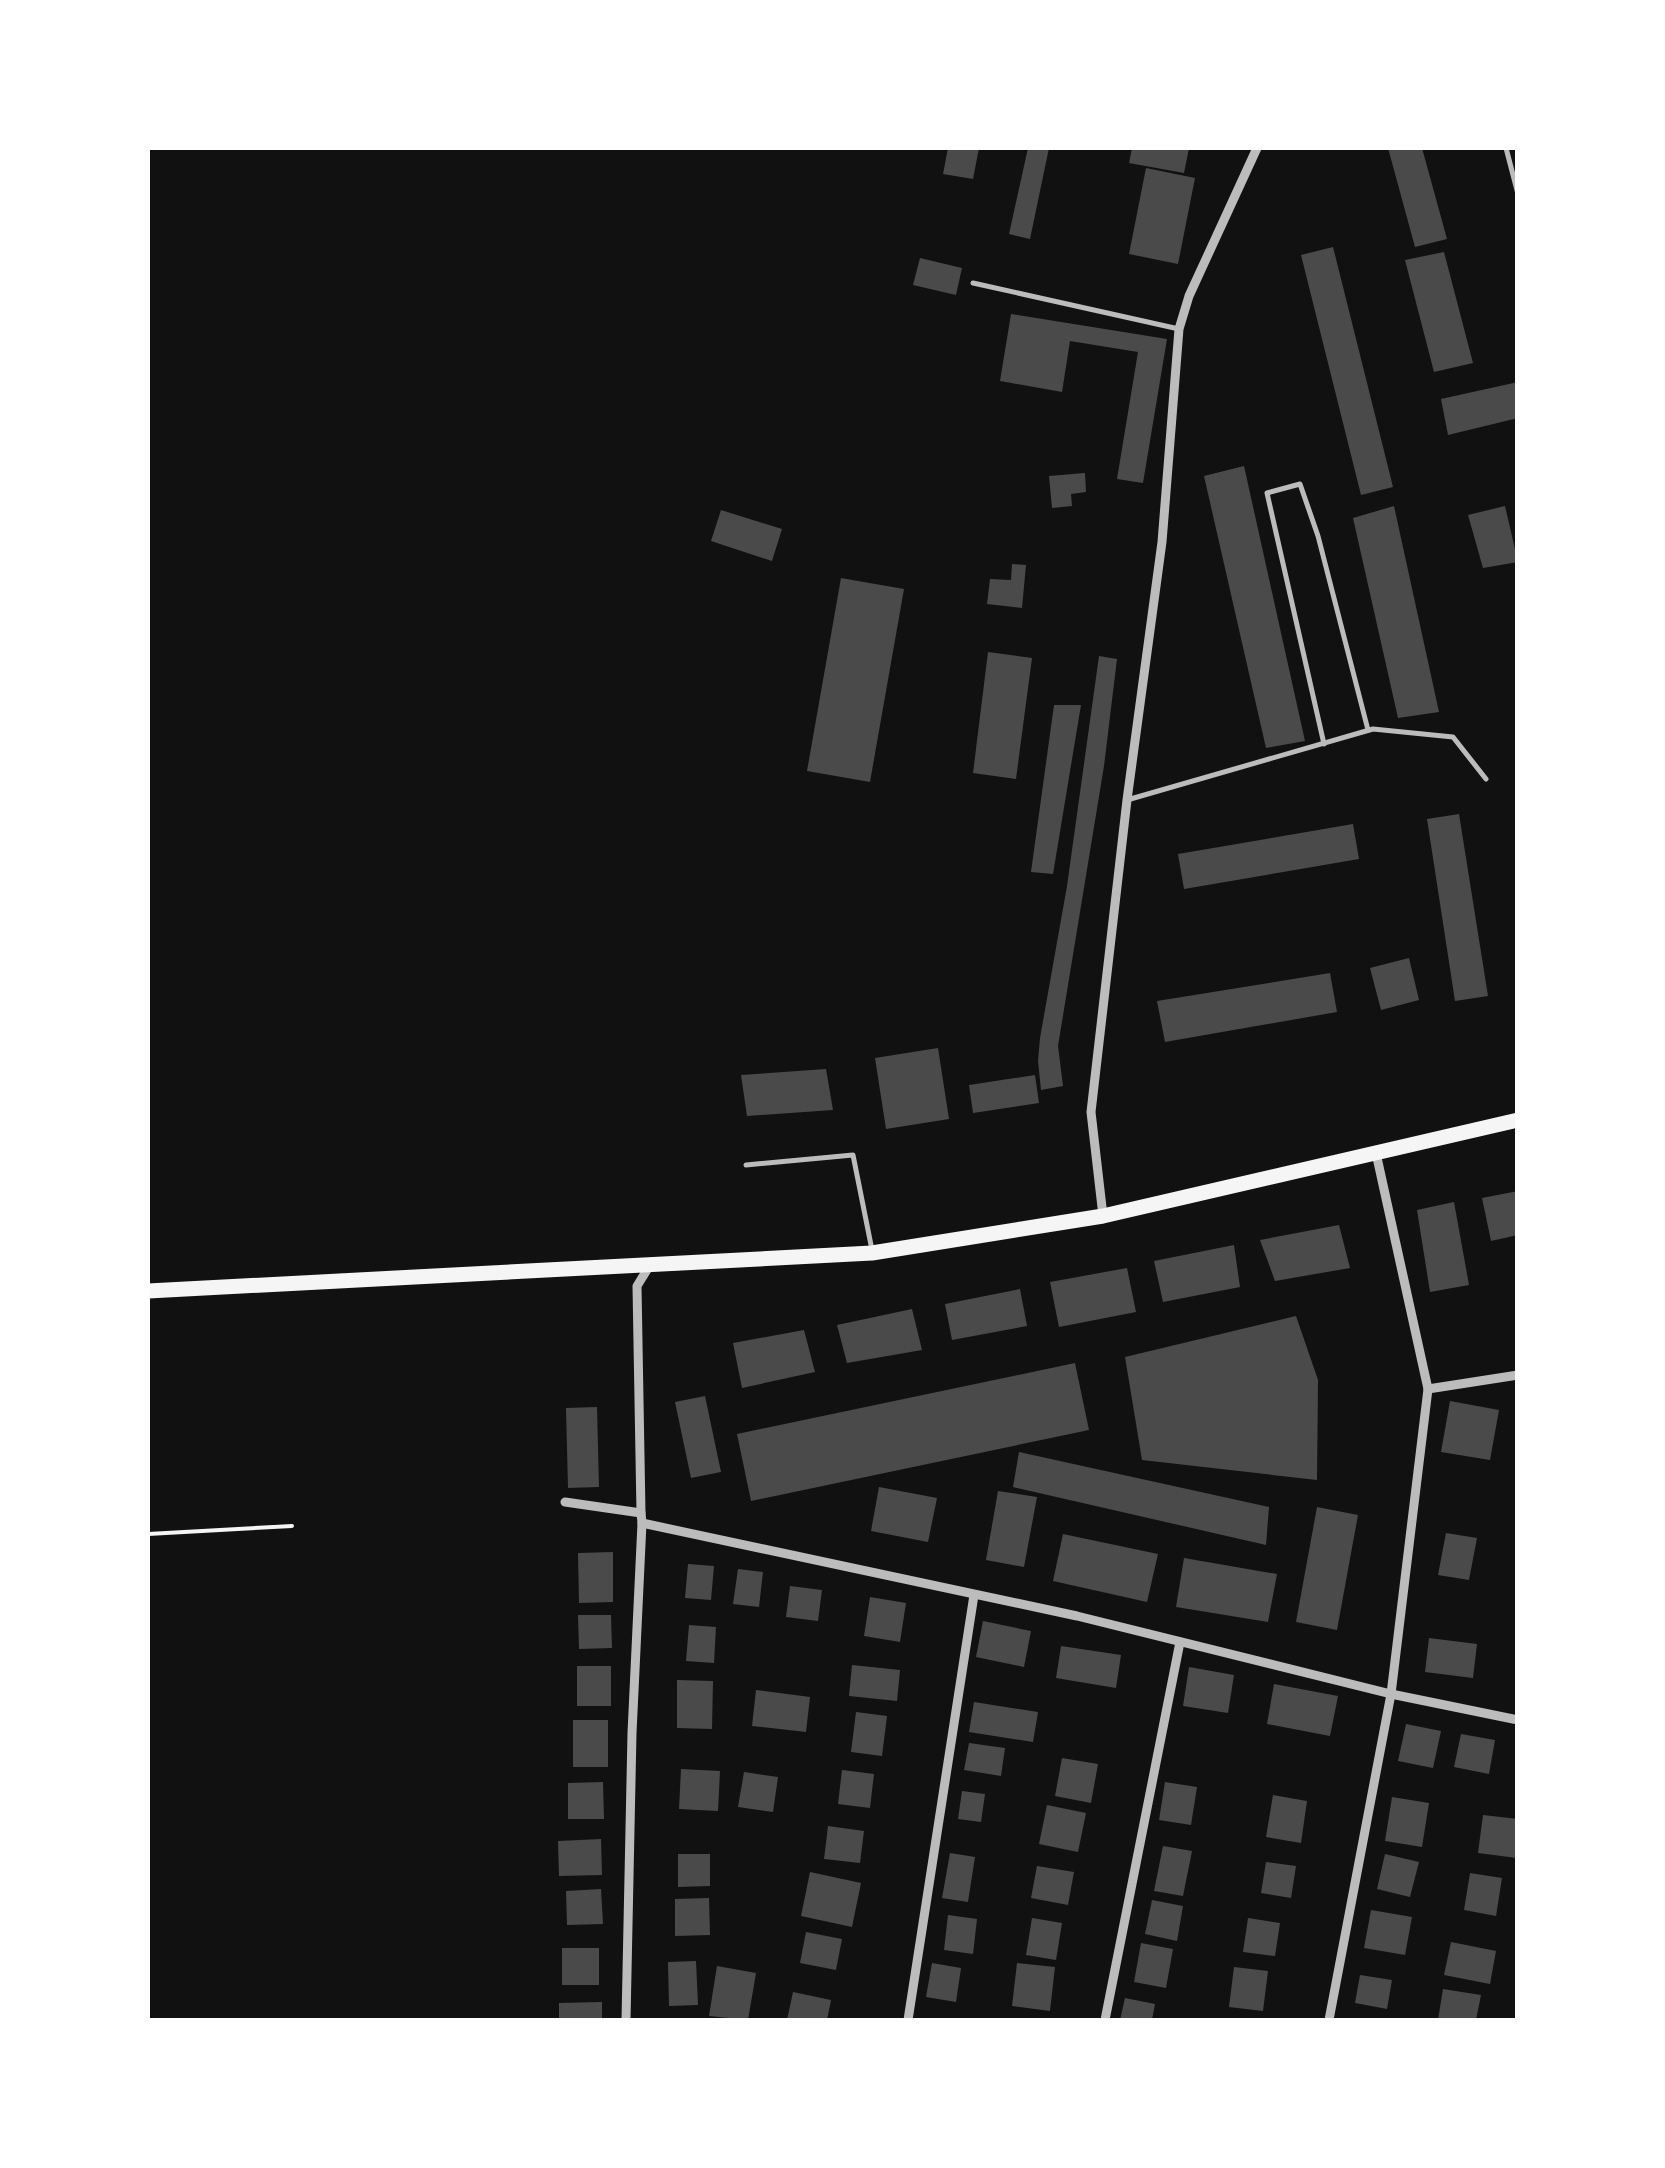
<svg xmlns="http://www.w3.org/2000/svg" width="1665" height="2168" viewBox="0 0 1665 2168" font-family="'Source Sans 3',sans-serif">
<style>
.building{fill:#4a4a4a}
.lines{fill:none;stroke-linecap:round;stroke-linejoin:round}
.path{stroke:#f5f5f5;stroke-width:4}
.service{stroke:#bcbcbc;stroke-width:5}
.minor{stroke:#bcbcbc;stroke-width:9}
.trunk{stroke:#f5f5f5;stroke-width:15}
</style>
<rect width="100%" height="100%" fill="#111"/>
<g class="building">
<polygon points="948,148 979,148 973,179 943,174"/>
<polygon points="1028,148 1049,148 1030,239 1009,234"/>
<polygon points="1132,148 1189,148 1184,173 1129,163"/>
<polygon points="1388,148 1422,148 1447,239 1415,247"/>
<polygon points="1146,168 1195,178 1178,264 1129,254"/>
<polygon points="1333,247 1393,487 1361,495 1301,255"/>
<polygon points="1444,252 1473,363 1434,372 1405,260"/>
<polygon points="920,258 962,268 956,295 913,285"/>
<polygon points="1011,314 1167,339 1143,483 1117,479 1138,352 1070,341 1062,392 1000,381"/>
<polygon points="1518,382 1518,418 1448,435 1441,399"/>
<polygon points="1244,466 1305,741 1266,748 1204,476"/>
<polygon points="1085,473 1086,492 1071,494 1072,506 1052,508 1049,476"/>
<polygon points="1394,506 1439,712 1398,718 1353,518"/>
<polygon points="1505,506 1518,562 1483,568 1468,515"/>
<polygon points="721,510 782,529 772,561 711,541"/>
<polygon points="1012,564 1026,565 1022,608 987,604 990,579 1011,580"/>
<polygon points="841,578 904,589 870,782 807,771"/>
<polygon points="988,652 1032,658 1016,779 973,773"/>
<polygon points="1099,656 1117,659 1104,766 1058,1046 1063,1086 1041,1090 1038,1061 1040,1038 1067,886"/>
<polygon points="1054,705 1081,705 1053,874 1031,872"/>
<polygon points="1459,814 1488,996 1455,1001 1427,819"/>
<polygon points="1353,824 1359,859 1184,889 1178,854"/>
<polygon points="1409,958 1419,1000 1381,1010 1370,968"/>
<polygon points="1330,973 1337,1012 1165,1042 1157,1001"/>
<polygon points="938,1048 949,1119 886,1129 875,1058"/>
<polygon points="826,1069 833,1110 747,1116 741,1075"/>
<polygon points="1035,1075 1039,1103 973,1113 969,1085"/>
<polygon points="1518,1191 1518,1235 1491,1241 1482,1198"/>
<polygon points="1454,1202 1469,1285 1430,1292 1417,1210"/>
<polygon points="1339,1225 1350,1268 1275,1281 1260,1240"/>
<polygon points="1234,1245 1240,1287 1163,1302 1154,1261"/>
<polygon points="1127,1268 1136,1312 1059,1327 1050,1282"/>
<polygon points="1020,1289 1027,1326 952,1340 945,1304"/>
<polygon points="912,1309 922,1350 847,1363 837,1325"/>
<polygon points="1296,1316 1318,1380 1317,1480 1142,1460 1125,1357"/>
<polygon points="804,1330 815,1372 742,1388 733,1343"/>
<polygon points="1075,1363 1089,1430 751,1501 737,1434"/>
<polygon points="705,1396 721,1472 691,1478 675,1402"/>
<polygon points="1450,1401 1499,1410 1490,1460 1441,1452"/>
<polygon points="597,1407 599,1487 568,1488 566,1408"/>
<polygon points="1019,1452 1269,1507 1266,1545 1013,1487"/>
<polygon points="879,1487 937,1498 928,1542 871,1531"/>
<polygon points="998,1491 1037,1497 1024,1567 986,1560"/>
<polygon points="1317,1507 1358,1515 1337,1630 1296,1622"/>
<polygon points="1446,1533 1477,1538 1469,1580 1438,1575"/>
<polygon points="1063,1534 1158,1554 1147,1602 1053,1581"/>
<polygon points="613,1552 613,1602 579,1603 578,1553"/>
<polygon points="1184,1558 1277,1574 1268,1622 1176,1607"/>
<polygon points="688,1564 714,1566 711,1600 685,1598"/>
<polygon points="738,1569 763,1572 759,1607 733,1604"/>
<polygon points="790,1586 822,1590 818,1621 786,1617"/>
<polygon points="870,1597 906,1603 900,1642 864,1636"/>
<polygon points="578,1615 611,1615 612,1648 579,1649"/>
<polygon points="983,1621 1031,1631 1024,1667 976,1657"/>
<polygon points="689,1625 716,1627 714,1663 686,1661"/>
<polygon points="1429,1638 1477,1644 1473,1678 1425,1672"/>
<polygon points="1061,1646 1121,1655 1116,1688 1056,1678"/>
<polygon points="852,1665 900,1670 897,1701 849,1696"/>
<rect x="577" y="1666" width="34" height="40"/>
<polygon points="1189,1667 1234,1675 1228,1713 1183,1706"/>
<polygon points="677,1680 713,1681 712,1729 677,1728"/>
<polygon points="1274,1684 1338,1696 1330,1736 1267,1724"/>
<polygon points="756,1690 810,1697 806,1732 752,1726"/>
<polygon points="974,1702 1038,1712 1033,1742 969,1732"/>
<polygon points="856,1712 887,1716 882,1756 851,1752"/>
<rect x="573" y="1720" width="35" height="47"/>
<polygon points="1406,1724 1441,1731 1433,1768 1398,1761"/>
<polygon points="1461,1734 1495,1740 1489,1774 1454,1767"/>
<polygon points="969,1743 1005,1748 1001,1776 964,1770"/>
<polygon points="1062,1758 1098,1764 1091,1803 1055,1796"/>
<polygon points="681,1769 720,1771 718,1811 679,1809"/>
<polygon points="842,1770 874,1774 870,1808 838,1804"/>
<polygon points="744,1772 778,1777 773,1812 738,1807"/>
<polygon points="603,1782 604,1819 568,1819 568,1783"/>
<polygon points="1165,1782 1197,1787 1191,1825 1159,1820"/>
<polygon points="962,1791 985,1794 981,1822 958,1819"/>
<polygon points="1273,1795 1307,1801 1301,1843 1266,1837"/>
<polygon points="1392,1797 1429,1803 1422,1847 1385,1841"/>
<polygon points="1047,1805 1086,1813 1078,1852 1039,1844"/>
<polygon points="1483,1815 1518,1819 1517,1858 1478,1853"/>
<polygon points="828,1826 864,1831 860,1863 824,1859"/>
<polygon points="601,1839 602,1875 559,1876 558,1841"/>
<polygon points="1163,1846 1192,1851 1183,1896 1154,1891"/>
<polygon points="950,1853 975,1857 968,1902 942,1898"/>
<polygon points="678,1854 710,1854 710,1886 678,1887"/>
<polygon points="1385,1854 1419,1862 1410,1897 1377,1889"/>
<polygon points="1266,1862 1296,1866 1291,1898 1261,1893"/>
<polygon points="1037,1866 1074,1872 1068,1905 1031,1898"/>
<polygon points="810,1872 861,1883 852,1927 801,1916"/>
<polygon points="1470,1873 1502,1878 1496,1916 1464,1910"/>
<polygon points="601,1889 603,1924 567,1925 566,1891"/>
<polygon points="709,1898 710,1935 675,1936 675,1899"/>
<polygon points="1152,1900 1183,1906 1177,1941 1145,1934"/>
<polygon points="1371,1910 1412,1917 1405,1955 1364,1948"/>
<polygon points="948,1915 977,1919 973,1954 944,1950"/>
<polygon points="1032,1918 1062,1923 1056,1960 1026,1955"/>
<polygon points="1248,1918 1280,1923 1275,1956 1243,1952"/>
<polygon points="806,1932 842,1939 836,1970 800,1963"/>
<polygon points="1451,1942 1496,1951 1490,1984 1444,1975"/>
<polygon points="1141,1943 1173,1949 1166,1988 1134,1982"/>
<rect x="562" y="1948" width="37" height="37"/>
<polygon points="696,1961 698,2005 669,2006 668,1962"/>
<polygon points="932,1963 961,1968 956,2002 926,1997"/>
<polygon points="1017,1963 1055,1967 1050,2011 1012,2006"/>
<polygon points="717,1966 756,1973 748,2020 709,2016"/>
<polygon points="1234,1967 1268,1971 1263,2011 1229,2007"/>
<polygon points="1360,1975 1392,1980 1387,2009 1355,2003"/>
<polygon points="1443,1989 1481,1995 1476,2020 1438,2020"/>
<polygon points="793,1992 831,2000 827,2020 787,2020"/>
<polygon points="1125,1998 1155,2004 1152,2020 1120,2020"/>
<polygon points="602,2002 602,2020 559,2020 559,2003"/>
</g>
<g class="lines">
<polyline class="path" points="148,1534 292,1526"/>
<g class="service">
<polyline points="1506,148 1518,194"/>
<polyline points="973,283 1179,329"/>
<polyline points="1324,744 1267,493 1300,484 1318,536 1368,730"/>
<polyline points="1127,800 1373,729 1453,737 1486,779"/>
<polyline points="746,1165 853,1155 872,1250"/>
</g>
<g class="minor">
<polyline points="1103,1216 1091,1112 1127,800 1162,542 1179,329 1189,296 1257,148"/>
<polyline points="1428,1389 1518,1375"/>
<polyline points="565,1502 641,1513 642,1523 1077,1616 1391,1694 1518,1720"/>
<polyline points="641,1513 637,1286 650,1265"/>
<polyline points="626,2020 632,1733 642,1523"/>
<polyline points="908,2020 974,1595"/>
<polyline points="1105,2020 1180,1642"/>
<polyline points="1329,2020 1391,1694 1428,1389 1376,1153"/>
</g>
<polyline class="trunk" points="148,1291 872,1253 1103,1216 1518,1120"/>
</g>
<rect width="1665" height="2168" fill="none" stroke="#ffffff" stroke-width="300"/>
</svg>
